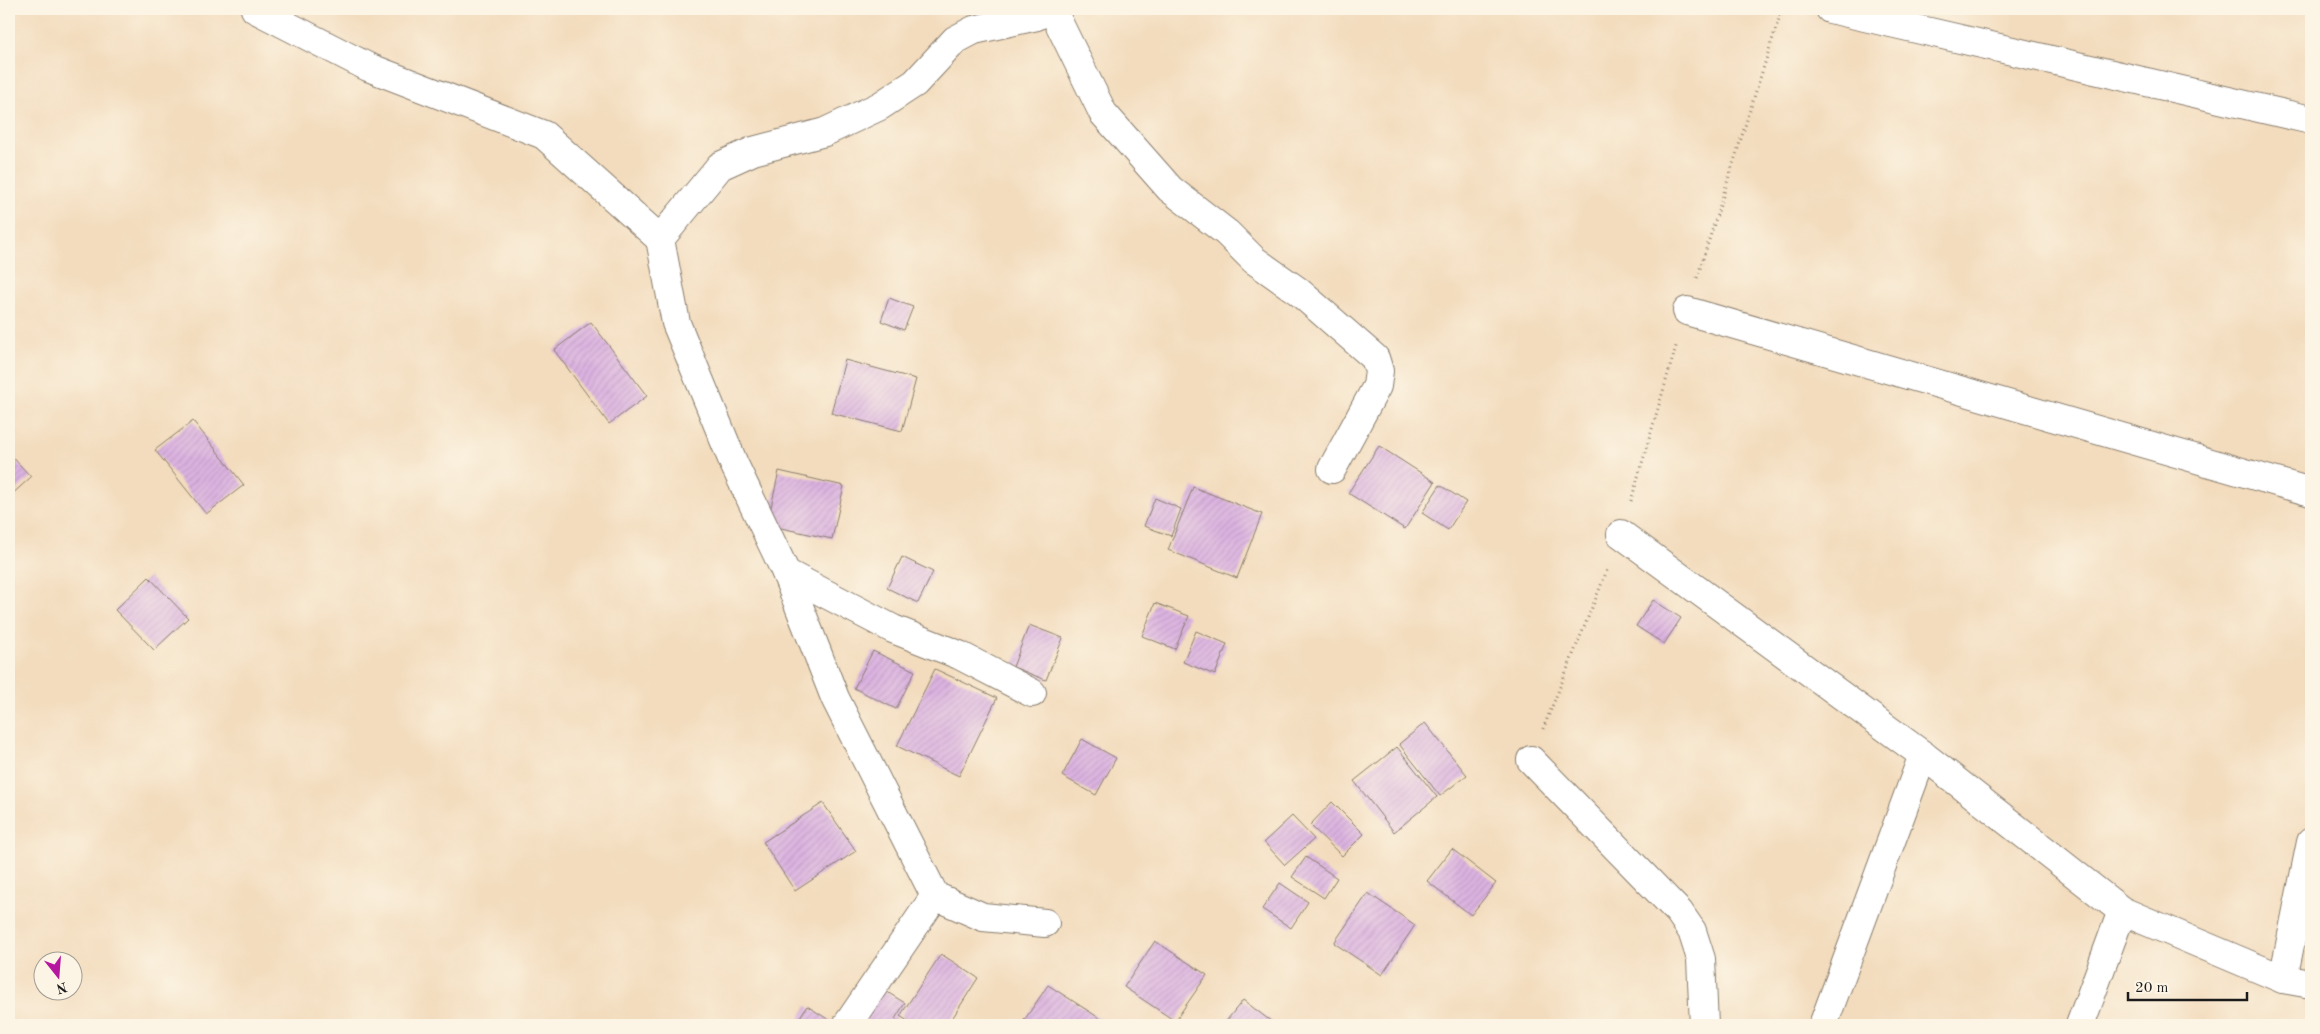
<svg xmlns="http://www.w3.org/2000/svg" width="2320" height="1034" viewBox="0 0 2320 1034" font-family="'Old Standard TT',serif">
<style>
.building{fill:url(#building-hatch)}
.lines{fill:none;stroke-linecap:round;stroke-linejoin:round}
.street-casing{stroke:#887c6c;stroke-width:30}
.path{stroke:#887c6c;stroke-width:3;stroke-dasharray:1 4;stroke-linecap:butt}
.street{stroke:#fff;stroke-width:28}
</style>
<defs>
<pattern id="building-hatch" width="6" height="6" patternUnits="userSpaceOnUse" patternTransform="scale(1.25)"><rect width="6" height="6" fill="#dcb3e1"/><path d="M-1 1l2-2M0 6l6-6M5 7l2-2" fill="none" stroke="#bc99c0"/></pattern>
</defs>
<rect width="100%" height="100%" fill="#fcf5e5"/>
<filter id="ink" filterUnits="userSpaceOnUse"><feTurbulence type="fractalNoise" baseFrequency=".02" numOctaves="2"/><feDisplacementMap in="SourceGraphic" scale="10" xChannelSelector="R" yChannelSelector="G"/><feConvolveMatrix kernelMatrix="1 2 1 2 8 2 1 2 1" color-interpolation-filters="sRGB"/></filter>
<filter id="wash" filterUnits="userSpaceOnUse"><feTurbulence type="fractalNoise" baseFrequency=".0096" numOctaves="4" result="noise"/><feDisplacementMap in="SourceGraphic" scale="20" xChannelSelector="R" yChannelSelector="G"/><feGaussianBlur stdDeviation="1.12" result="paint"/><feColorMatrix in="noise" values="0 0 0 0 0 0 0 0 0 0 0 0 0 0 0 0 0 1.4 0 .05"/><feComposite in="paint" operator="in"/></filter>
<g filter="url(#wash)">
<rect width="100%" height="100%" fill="#f3dcbd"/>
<g id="blocks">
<g class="building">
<polygon points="889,298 913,307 904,330 881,321"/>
<polygon points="591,322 647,396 609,424 554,350"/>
<polygon points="845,360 916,379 902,431 831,413"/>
<polygon points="193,421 244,485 206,514 155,450"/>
<polygon points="1379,446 1435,482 1405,529 1348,493"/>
<polygon points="9,453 31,477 9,497"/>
<polygon points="779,471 844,486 832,539 767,525"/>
<polygon points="1440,485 1466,502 1448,530 1422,513"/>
<polygon points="1193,487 1262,514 1237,578 1168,550"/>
<polygon points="1155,498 1181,509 1171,536 1144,526"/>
<polygon points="902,557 933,572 918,603 887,588"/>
<polygon points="149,577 188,618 154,650 115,610"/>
<polygon points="1653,600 1681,618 1664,644 1636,626"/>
<polygon points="1155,603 1189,616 1175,649 1142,636"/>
<polygon points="1029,625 1063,638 1046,680 1013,667"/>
<polygon points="1196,631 1227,644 1215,675 1183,662"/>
<polygon points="873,651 915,671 896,709 854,688"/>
<polygon points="935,669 997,698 959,776 897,746"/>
<polygon points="1425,723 1467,775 1440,796 1399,744"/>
<polygon points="1082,739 1116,758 1096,795 1062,776"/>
<polygon points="1397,747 1437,797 1394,832 1354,781"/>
<polygon points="1332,802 1364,834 1342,856 1310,825"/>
<polygon points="823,803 856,851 795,891 763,842"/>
<polygon points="1292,816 1314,839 1285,865 1264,842"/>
<polygon points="1452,849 1496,883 1471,915 1427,881"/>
<polygon points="1306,857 1337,878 1324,898 1292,877"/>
<polygon points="1280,883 1308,902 1291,928 1262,909"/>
<polygon points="1368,893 1415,925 1382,975 1334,943"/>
<polygon points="1155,941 1207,975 1175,1021 1124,987"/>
<polygon points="941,954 978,978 948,1025 914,1025 900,1016"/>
<polygon points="1048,985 1104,1021 1102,1025 1021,1025"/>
<polygon points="882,989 905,1003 895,1019 905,1025 858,1025"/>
<polygon points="1243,1000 1276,1025 1223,1025"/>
<polygon points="807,1006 834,1023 833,1025 795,1025"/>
</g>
</g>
</g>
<g filter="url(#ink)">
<use href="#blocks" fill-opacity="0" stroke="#887c6c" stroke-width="1"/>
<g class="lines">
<defs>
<g id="street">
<polyline points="255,9 368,67 544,135 660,239"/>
<polyline points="1052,9 1103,113 1170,189 1227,233 1254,260 1298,291 1375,358 1379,371 1377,386 1332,469"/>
<polyline points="1830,9 2311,120"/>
<polyline points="1687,311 2311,492"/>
<polyline points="1621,534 1923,755 2122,911 2283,979 2311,984"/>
<polyline points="786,573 893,629 959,655 1032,693"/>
<polyline points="1531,760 1679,912 1692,931 1701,959 1704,1025"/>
<polyline points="1045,923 983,917 935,896 835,698 786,573 734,464 676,323 660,239 720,166 753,151 825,132 880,106 915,83 955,40 974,30 1037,16 1046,9"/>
<polyline points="2283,979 2311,842"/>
<polyline points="847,1025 935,896"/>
<polyline points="1823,1025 1923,755"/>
<polyline points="2080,1025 2122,911"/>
</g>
</defs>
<use href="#street" class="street-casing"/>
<g class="path">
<polyline points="1697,278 1782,9"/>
<polyline points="1631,501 1677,343"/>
<polyline points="1543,729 1608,568"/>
</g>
<use href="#street" class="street"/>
</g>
</g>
<rect width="2320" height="1034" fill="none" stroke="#fcf5e5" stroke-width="30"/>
<g transform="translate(58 976) rotate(163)"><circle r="24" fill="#fcf5e5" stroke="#a29e95"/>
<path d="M0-4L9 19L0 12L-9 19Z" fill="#b5179e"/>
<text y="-8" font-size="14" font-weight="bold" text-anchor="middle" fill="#1c1c1c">N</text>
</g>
<path d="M2128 992v8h119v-8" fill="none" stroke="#1c1c1c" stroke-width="2.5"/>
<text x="2135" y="992" font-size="15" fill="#1c1c1c" stroke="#fcf5e5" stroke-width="4" paint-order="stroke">20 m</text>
</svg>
